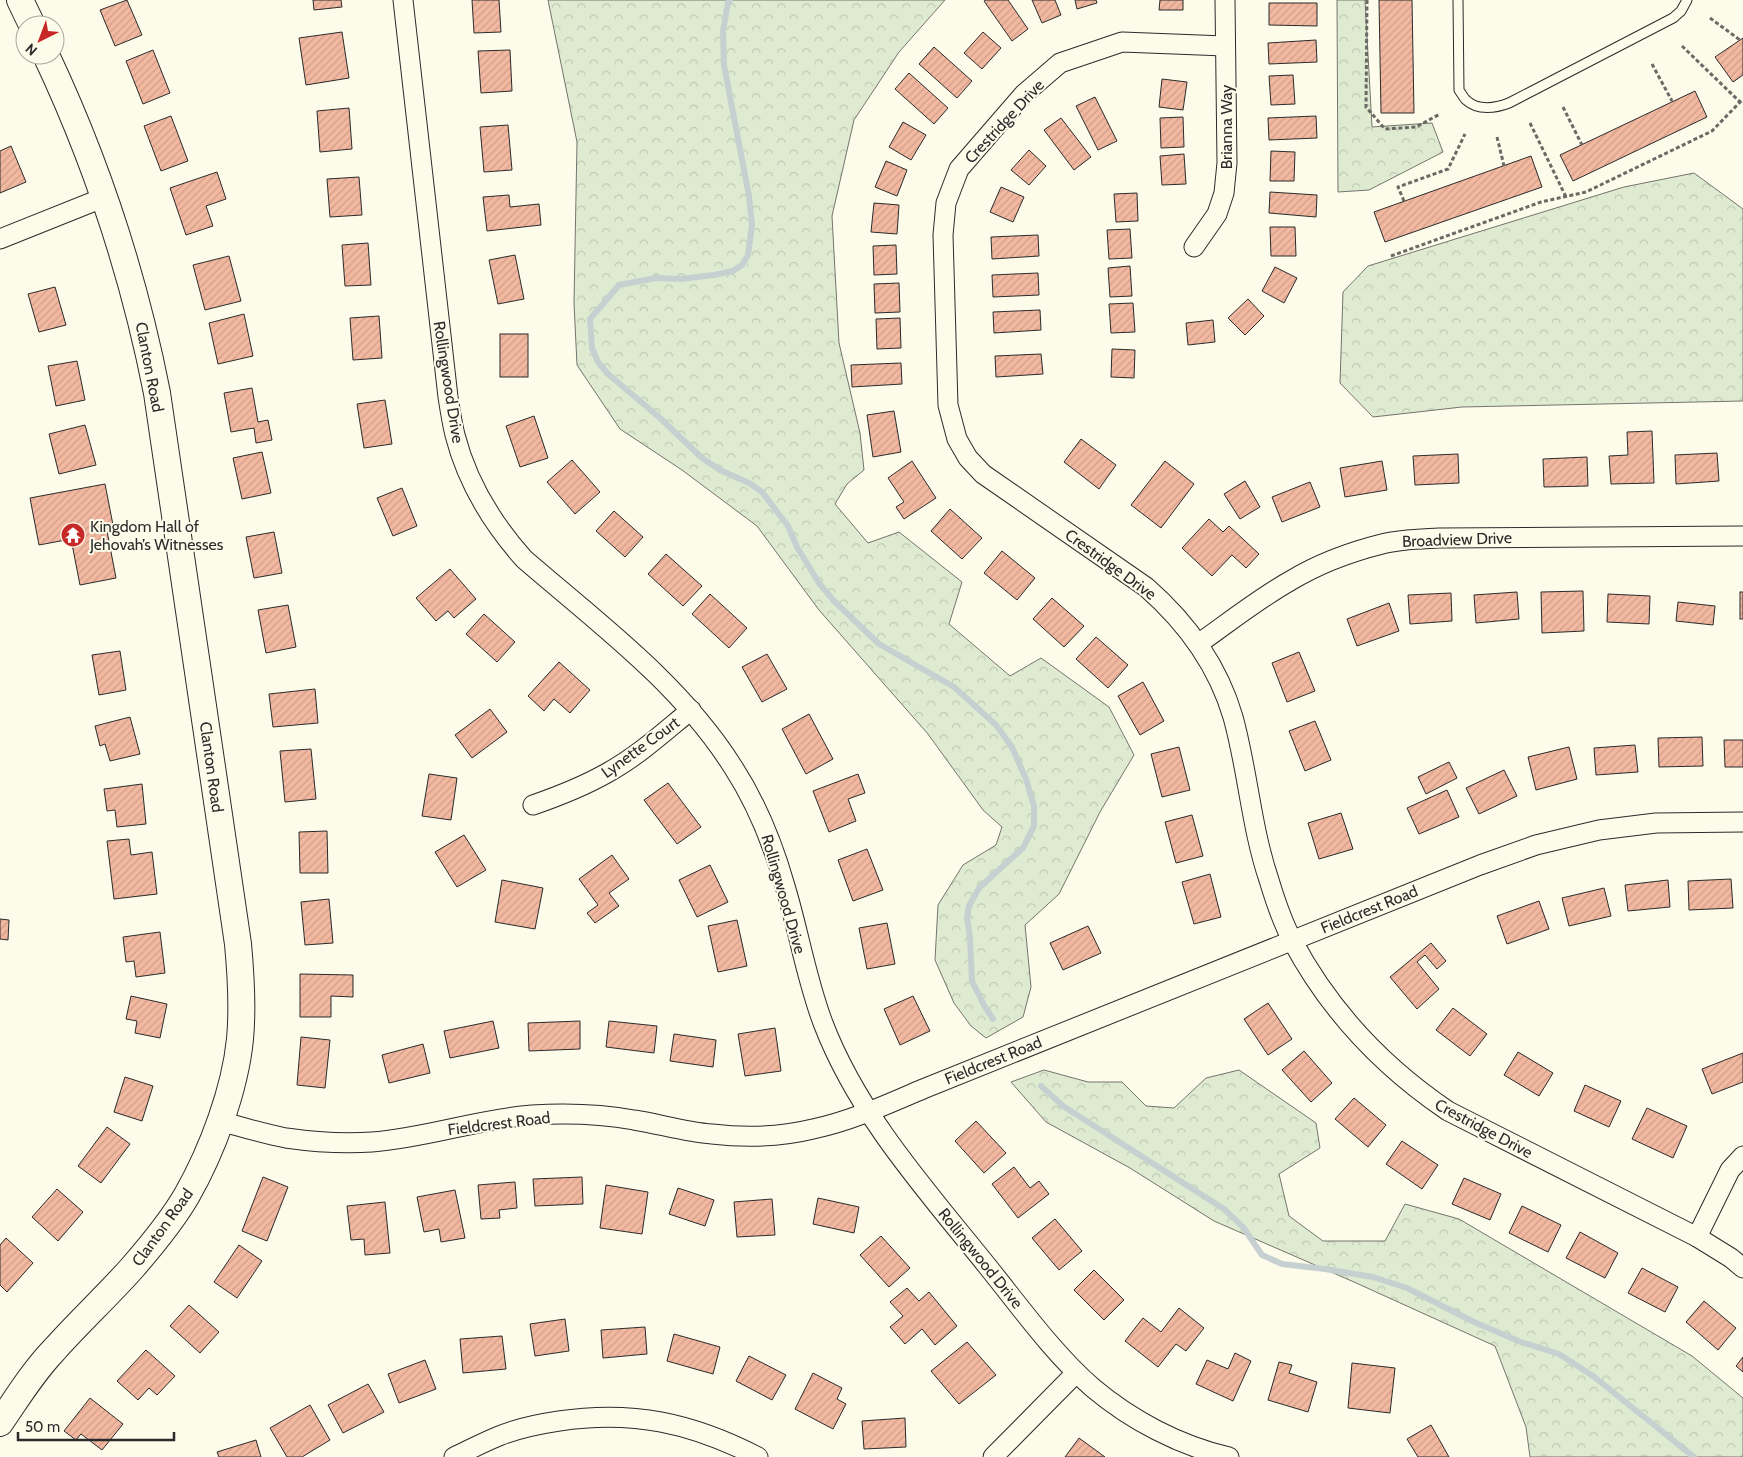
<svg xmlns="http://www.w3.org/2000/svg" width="1743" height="1457" viewBox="0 0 1743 1457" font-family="Cabin,sans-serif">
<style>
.forest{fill:url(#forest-crowns);stroke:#74746e}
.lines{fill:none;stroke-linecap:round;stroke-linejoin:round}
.stream{stroke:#c7d0d0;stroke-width:6}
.building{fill:url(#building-hatch);stroke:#2b2b2b}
.lane-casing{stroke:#2b2b2b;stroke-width:11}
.street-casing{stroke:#2b2b2b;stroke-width:21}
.secondary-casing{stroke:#2b2b2b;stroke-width:28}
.path{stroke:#6a6964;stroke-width:3;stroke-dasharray:4 2.5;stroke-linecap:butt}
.lane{stroke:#fdfbea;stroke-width:9}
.street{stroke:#fdfbea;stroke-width:19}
.secondary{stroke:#fdfbea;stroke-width:26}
.labels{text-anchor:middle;stroke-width:4;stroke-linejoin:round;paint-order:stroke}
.street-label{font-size:16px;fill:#2b2b2b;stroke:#fdfbea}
.poi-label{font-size:16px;fill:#2b2b2b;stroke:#fdfbea;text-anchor:start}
</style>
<defs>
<pattern id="forest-crowns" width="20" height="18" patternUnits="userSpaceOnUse" patternTransform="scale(1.25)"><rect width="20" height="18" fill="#deebd1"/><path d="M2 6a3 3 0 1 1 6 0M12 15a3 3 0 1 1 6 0" fill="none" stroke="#bfcab4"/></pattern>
<pattern id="building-hatch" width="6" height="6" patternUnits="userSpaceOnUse" patternTransform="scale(1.25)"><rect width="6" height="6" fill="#f2b8a0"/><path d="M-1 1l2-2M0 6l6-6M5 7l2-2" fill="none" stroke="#d09e8a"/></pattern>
</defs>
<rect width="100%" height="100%" fill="#fdfbea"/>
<g class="forest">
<polygon points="548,0 945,0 899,52 854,120 832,216 839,343 860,433 864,470 847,484 835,504 868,543 899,532 962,582 949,624 1010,676 1041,658 1109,707 1134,755 1100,812 1059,894 1025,925 1031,987 1023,1017 986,1038 971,1026 954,1003 935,960 938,905 963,865 996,845 1002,827 983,810 928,734 819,610 757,526 682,470 620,429 577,365 574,303 577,142"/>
<polygon points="1337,0 1365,0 1372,127 1432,123 1443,152 1369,190 1338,192"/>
<polygon points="1694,173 1743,209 1743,401 1462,407 1373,417 1340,383 1343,292 1368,266 1624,187"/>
<polygon points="1044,1070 1088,1082 1122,1082 1146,1106 1174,1108 1206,1078 1239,1070 1316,1123 1320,1148 1279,1174 1289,1216 1323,1241 1385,1241 1405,1204 1459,1219 1692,1356 1743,1398 1743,1457 1530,1457 1526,1427 1495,1346 1354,1282 1214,1221 1130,1168 1046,1122 1011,1082"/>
</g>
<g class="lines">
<g class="stream">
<polyline points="730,0 728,3 723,31 724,65 749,196 752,225 748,255 742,265 733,271 714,275 681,279 656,278 619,285 590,319 592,348 598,362 608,374 660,418 702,458 720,470 749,483 762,492 788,526 797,547 819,583 834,601 879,644 954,687 996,725 1012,747 1026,779 1034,806 1034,826 1023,848 979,888 969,906 967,917 970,938 972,981 985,1007 993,1019"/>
<polyline points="1041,1086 1063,1106 1224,1209 1243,1227 1262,1255 1282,1264 1325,1269 1373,1277 1407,1288 1474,1322 1521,1342 1559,1354 1593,1376 1694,1457"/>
</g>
</g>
<g class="building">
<polygon points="127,0 142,35 115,46 100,10"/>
<polygon points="313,0 341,0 342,7 314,10"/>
<polygon points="472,0 499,0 501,32 474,33"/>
<polygon points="986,0 1008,0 1028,29 1012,41 984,1"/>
<polygon points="1032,0 1055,0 1061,15 1042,23"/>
<polygon points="1075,0 1096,0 1097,3 1077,9"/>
<polygon points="1160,0 1183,0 1183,10 1159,10"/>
<polygon points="1379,0 1412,0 1414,113 1381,113"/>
<polygon points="1269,3 1317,3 1317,26 1269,25"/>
<polygon points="342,32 349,78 306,85 299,38"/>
<polygon points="983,32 1001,48 982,69 964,53"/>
<polygon points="1743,38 1743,75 1733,82 1715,57"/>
<polygon points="1316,40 1317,62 1269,64 1268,43"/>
<polygon points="934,47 972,81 957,98 919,64"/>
<polygon points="153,50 170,93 143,104 126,61"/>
<polygon points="510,50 512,91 481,93 478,51"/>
<polygon points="909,73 948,108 934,124 895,89"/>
<polygon points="1293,75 1295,104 1271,105 1269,76"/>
<polygon points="1162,79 1187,82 1183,110 1159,107"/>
<polygon points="1695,91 1707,117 1573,181 1560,155"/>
<polygon points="1095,97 1117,141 1098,150 1076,106"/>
<polygon points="349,108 352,149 320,152 317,111"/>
<polygon points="171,116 188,161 161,171 144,126"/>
<polygon points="1316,116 1317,138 1269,140 1268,118"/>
<polygon points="1183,117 1184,147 1161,148 1160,118"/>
<polygon points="1061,118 1091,157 1074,170 1044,130"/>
<polygon points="903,122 926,135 911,160 889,147"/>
<polygon points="508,125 512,170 484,172 480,127"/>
<polygon points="11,146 26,182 0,193 0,151"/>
<polygon points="1029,150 1046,166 1029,185 1011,170"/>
<polygon points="1271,151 1295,152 1294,181 1270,181"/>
<polygon points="1184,154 1186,184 1162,185 1160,156"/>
<polygon points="1531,156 1542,187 1385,242 1374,212"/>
<polygon points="886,161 907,170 897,196 875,187"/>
<polygon points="217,172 226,199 206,206 213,226 186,235 170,188"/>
<polygon points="359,177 362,215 330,217 327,179"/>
<polygon points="1001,187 1024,197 1013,222 990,212"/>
<polygon points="1270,192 1317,195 1316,217 1269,213"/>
<polygon points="1137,193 1138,221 1116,222 1114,194"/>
<polygon points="509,195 510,207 539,204 541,225 487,231 483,197"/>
<polygon points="874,203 899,205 897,234 871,232"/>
<polygon points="1270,227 1295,227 1296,256 1271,256"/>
<polygon points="1130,229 1132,258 1109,259 1107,230"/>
<polygon points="1038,235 1039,256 992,259 991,237"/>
<polygon points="368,243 371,285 345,286 342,245"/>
<polygon points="896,245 897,274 874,275 873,246"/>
<polygon points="515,255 524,299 498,304 489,260"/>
<polygon points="229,256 241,301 205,310 193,265"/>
<polygon points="1130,266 1132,296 1110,297 1108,268"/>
<polygon points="1275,267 1297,278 1284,303 1262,291"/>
<polygon points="1038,273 1039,295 993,297 992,275"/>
<polygon points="899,283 900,312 875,313 874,284"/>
<polygon points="55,287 66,325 39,332 28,294"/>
<polygon points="1248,299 1264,316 1245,335 1228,318"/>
<polygon points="1133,303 1135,332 1111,333 1109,304"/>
<polygon points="1040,310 1041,330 994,333 993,312"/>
<polygon points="244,314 253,356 218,364 209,323"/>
<polygon points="379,316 382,358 353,360 350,318"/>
<polygon points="900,318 901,348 877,349 876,319"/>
<polygon points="1213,320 1215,342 1188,345 1186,323"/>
<rect x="500" y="334" width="28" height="43"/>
<polygon points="1112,349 1135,350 1134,378 1111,377"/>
<polygon points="1041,354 1043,374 996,377 995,356"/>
<polygon points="77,361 85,400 56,406 48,366"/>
<polygon points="901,363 902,384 852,387 851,365"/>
<polygon points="252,388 258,422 268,420 272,440 256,443 254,428 231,432 224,393"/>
<polygon points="385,400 392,444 364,448 357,404"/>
<polygon points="894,411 901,452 873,457 867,415"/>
<polygon points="534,416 548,458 520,467 506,426"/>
<polygon points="85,425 96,465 59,474 49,434"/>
<polygon points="1652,431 1654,483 1611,484 1609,456 1628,455 1627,432"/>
<polygon points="1081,439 1116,465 1099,489 1064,462"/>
<polygon points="262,452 271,493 242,499 233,458"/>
<polygon points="1717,453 1719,481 1676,484 1675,455"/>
<polygon points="1458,454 1459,483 1415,485 1413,456"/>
<polygon points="1587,457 1588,486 1544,487 1543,459"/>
<polygon points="572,460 600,492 575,514 547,482"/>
<polygon points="912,461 936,498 904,519 896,507 904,502 888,478"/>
<polygon points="1165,461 1194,484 1161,528 1131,505"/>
<polygon points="1382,461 1387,490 1345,497 1340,468"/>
<polygon points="1245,481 1260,507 1240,519 1224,494"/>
<polygon points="1310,482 1320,507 1282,522 1272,497"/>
<polygon points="105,484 114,530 107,531 116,578 80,585 71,539 39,545 30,498"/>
<polygon points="402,488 417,526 393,536 377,498"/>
<polygon points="950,509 982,538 962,559 931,531"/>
<polygon points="614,511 643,537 625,557 596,531"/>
<polygon points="1209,519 1223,532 1229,526 1259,554 1246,568 1232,555 1212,576 1182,548"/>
<polygon points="274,532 282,573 254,578 246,537"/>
<polygon points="1002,551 1035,578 1017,600 984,573"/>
<polygon points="666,554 702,586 683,606 648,574"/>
<polygon points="450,569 476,599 454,618 448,611 436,621 416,598"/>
<polygon points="1583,591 1584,631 1542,633 1541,592"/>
<polygon points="1517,592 1519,619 1476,623 1474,595"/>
<rect x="1740" y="592" width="3" height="27"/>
<polygon points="1451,593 1452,621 1410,624 1408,595"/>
<polygon points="710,594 747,628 729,648 692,614"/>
<polygon points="1608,594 1650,596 1649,624 1607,622"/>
<polygon points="1052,598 1084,626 1064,647 1033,619"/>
<polygon points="1678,602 1715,606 1713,625 1676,621"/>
<polygon points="1389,603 1399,631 1357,646 1347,619"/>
<polygon points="288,605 296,647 266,653 258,610"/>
<polygon points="484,614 515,642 497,662 466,634"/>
<polygon points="1096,637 1128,665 1108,688 1076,659"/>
<polygon points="120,651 126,690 99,695 92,655"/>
<polygon points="1299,652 1315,691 1287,702 1272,663"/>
<polygon points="767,654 787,689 762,702 742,667"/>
<polygon points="559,662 590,690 570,713 554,699 544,711 528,696"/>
<polygon points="1143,682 1164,721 1140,735 1118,696"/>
<polygon points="315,689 318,723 273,727 269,694"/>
<polygon points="490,709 507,732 472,758 455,735"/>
<polygon points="809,714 833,759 806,774 782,729"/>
<polygon points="130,717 140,754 110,761 105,744 100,746 95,726"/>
<polygon points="1315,721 1331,760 1305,771 1289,731"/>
<polygon points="1702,737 1703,766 1659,767 1658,738"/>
<polygon points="1724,740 1743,740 1743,767 1725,767"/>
<polygon points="1635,745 1638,772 1596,775 1594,748"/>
<polygon points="1179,747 1190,790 1162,797 1151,754"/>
<polygon points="1569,747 1577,779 1536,790 1528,757"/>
<polygon points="311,749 316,799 285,802 280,751"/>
<polygon points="1449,762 1457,778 1426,794 1418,777"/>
<polygon points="1504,770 1517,796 1479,814 1466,788"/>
<polygon points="429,774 457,778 451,820 422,816"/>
<polygon points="858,774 865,793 848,799 856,821 829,832 813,791"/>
<polygon points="668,783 701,827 677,844 644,800"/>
<polygon points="142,784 146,824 117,827 115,810 107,811 104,789"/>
<polygon points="1447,790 1459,817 1419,834 1407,808"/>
<polygon points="1341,813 1353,849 1319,859 1308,823"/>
<polygon points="1192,815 1203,856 1176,863 1165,822"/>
<polygon points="327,831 328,873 300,873 299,832"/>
<polygon points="464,835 486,870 457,887 435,852"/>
<polygon points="129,839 131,855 152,852 157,894 114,899 107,841"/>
<polygon points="867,849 883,890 853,901 838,860"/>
<polygon points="612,855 629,879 609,893 619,906 595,923 587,913 598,905 579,879"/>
<polygon points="710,865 728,902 697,917 679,880"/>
<polygon points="1210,874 1221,917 1194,924 1182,882"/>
<polygon points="1731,879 1733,908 1689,910 1688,881"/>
<polygon points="502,880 543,888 535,929 495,922"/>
<polygon points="1668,880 1670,907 1628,911 1625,885"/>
<polygon points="1604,888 1611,916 1569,926 1562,898"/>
<polygon points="329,899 333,943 305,945 301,902"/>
<polygon points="1539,901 1549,929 1507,944 1497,916"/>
<polygon points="0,919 9,920 8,940 0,939"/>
<polygon points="737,920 747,966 718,972 708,926"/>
<polygon points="887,923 895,964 867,969 859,928"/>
<polygon points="1088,926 1101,953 1063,970 1050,943"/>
<polygon points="160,932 165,973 136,977 134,961 126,962 123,937"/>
<polygon points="1431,943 1446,961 1437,969 1425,955 1417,962 1439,989 1417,1009 1390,977"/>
<polygon points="300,974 353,975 353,997 331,996 331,1017 300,1017"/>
<polygon points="131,996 167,1004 160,1038 135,1033 137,1021 126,1019"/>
<polygon points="913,996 930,1031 900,1045 884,1009"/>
<polygon points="1268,1003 1292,1039 1268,1055 1244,1019"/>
<polygon points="1453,1008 1487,1034 1470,1056 1436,1030"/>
<polygon points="493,1021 499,1048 450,1058 444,1031"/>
<polygon points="580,1021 580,1049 529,1051 528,1023"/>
<polygon points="609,1021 657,1026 654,1053 606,1047"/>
<polygon points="775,1028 781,1071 745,1076 738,1034"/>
<polygon points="674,1034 716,1040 713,1067 670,1061"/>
<polygon points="301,1037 330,1040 325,1088 297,1085"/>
<polygon points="423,1044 430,1073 389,1083 382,1055"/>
<polygon points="1304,1051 1332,1083 1311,1102 1282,1070"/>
<polygon points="1518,1052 1553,1073 1539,1096 1504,1075"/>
<polygon points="1743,1053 1743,1082 1712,1094 1702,1069"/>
<polygon points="125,1077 153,1086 142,1121 114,1112"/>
<polygon points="1585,1085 1621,1101 1609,1127 1574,1111"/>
<polygon points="1354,1098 1386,1125 1368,1147 1335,1119"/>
<polygon points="1647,1108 1687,1126 1673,1158 1632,1139"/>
<polygon points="976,1121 1006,1153 984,1173 955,1141"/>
<polygon points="107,1127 130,1144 101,1183 78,1166"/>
<polygon points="1402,1141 1438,1165 1422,1189 1386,1164"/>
<polygon points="1014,1167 1030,1188 1039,1181 1049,1194 1018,1218 992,1184"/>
<polygon points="263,1177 288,1187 267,1241 242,1231"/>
<polygon points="582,1177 583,1204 535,1206 533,1179"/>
<polygon points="1464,1178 1501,1194 1490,1220 1452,1204"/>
<polygon points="515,1182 517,1208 499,1210 500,1218 481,1219 478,1185"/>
<polygon points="606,1185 648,1192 642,1234 600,1228"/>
<polygon points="678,1188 714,1200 705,1226 669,1214"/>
<polygon points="57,1189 83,1212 58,1241 32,1217"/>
<polygon points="455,1190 465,1238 441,1242 439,1229 424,1232 417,1197"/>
<polygon points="818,1198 859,1207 854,1233 813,1224"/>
<polygon points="772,1199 775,1235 737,1237 734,1202"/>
<polygon points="385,1202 390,1253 365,1255 364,1239 351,1240 347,1206"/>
<polygon points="1522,1206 1561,1225 1548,1252 1509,1233"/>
<polygon points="1055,1219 1082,1251 1059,1270 1032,1238"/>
<polygon points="1580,1232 1618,1253 1605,1278 1566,1258"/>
<polygon points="881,1236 910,1268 889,1287 860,1255"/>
<polygon points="6,1238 33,1263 7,1292 0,1285 0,1245"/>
<polygon points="239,1245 262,1261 237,1298 214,1282"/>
<polygon points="1642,1268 1678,1287 1665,1312 1628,1293"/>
<polygon points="1094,1270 1124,1300 1104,1320 1074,1290"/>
<polygon points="907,1288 919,1301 929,1292 957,1326 935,1345 922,1329 905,1344 890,1327 903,1316 890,1302"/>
<polygon points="1704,1301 1736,1328 1718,1350 1686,1322"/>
<polygon points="189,1305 219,1332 200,1353 170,1326"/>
<polygon points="1179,1308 1204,1328 1186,1351 1176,1344 1158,1367 1125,1341 1143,1318 1161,1332"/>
<polygon points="565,1319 569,1351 535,1356 530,1324"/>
<polygon points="645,1327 647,1354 603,1358 601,1330"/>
<polygon points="674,1334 720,1347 713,1374 667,1361"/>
<polygon points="502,1336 506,1369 463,1373 460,1339"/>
<polygon points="967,1342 996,1375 959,1404 931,1371"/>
<polygon points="146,1350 175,1376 157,1395 149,1388 138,1400 117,1381"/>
<polygon points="1235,1353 1251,1361 1233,1401 1196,1384 1207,1360 1228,1369"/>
<polygon points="749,1356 786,1375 772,1400 736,1381"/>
<polygon points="1743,1357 1743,1372 1736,1366"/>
<polygon points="425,1360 436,1389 399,1403 388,1374"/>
<polygon points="1279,1362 1292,1365 1289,1373 1317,1382 1308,1412 1268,1400"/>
<polygon points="1352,1363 1395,1368 1390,1413 1348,1408"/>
<polygon points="813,1373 842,1388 837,1399 846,1404 833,1429 795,1409"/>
<polygon points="368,1384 384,1412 343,1433 328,1405"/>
<polygon points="90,1398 123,1424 102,1450 81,1434 76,1440 64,1431"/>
<polygon points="310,1405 330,1440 302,1457 287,1457 270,1428"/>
<polygon points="905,1418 906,1447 864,1449 862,1421"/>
<polygon points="1431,1425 1449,1457 1418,1457 1407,1439"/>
<polygon points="1079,1438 1105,1457 1065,1457"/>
<polygon points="256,1440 261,1457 219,1457 217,1452"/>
</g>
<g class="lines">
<defs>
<path id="lane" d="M1458,0L1459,90C1461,93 1464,98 1466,100C1478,111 1496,108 1509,103L1673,18L1681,11L1687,0"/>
<g id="street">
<path d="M403,0L448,397C450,410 452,423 455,435C467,482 492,523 524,559C598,623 680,683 733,767C757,804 773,844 785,886C799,932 806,978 823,1023C858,1115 927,1191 988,1267C1021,1308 1053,1353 1093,1388C1131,1420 1180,1446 1229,1457"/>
<path d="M1225,46L1122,42L1060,63L1024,94L959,169L946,203L943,235L948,405L957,439L968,458L983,474L1146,587C1186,622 1218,666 1233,717C1248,771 1251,827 1269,880C1275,900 1282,921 1292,940C1329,1010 1383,1067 1448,1111L1697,1237L1731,1258L1743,1268"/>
<polyline points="0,239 105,197"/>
<polyline points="1194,247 1217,214 1224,193 1227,163 1225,0"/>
<path d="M1198,644C1228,623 1258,599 1290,581C1318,564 1350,552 1382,544C1401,539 1420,539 1439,538L1743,536"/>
<path d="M533,805C559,796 584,786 607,773C638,756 664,732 691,710"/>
<path d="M220,1121C242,1127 264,1134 286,1138C314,1142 344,1144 372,1142C426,1138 478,1119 532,1115C566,1113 601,1114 634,1120C660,1124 685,1132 712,1134C745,1138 780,1137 813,1129C851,1121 888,1104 923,1089L1480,865L1536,845L1599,830L1656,823L1743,822"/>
<polyline points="1697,1237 1730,1170 1743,1156"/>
<path d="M454,1457C469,1450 484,1442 499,1436C518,1428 539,1424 559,1421C633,1410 692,1423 758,1457"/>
<polyline points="993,1457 1076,1373"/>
</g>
<g id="secondary">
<polyline points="20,0 32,25"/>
<path d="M0,1423C17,1398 33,1372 54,1350C79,1322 107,1296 132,1268C152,1245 172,1221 187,1195C212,1151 235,1090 240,1039C243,1007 241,976 238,944L157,393C134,276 97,163 46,55"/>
</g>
</defs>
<use href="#lane" class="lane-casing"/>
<use href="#street" class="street-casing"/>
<use href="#secondary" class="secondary-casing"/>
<g class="path">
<polyline points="1367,0 1366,107 1385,129 1416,127 1440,114"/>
<polyline points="1710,18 1740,40"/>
<polyline points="1682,46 1740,102"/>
<polyline points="1652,64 1672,101"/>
<polyline points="1563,107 1582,145"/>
<polyline points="1530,123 1566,197"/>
<polyline points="1497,137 1504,166"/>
<polyline points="1404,201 1398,187 1448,169 1465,134"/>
<polyline points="1391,256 1541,202 1586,192 1712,131 1743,99"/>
</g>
<use href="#lane" class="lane"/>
<use href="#street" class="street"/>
<use href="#secondary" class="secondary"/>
</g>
<defs>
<symbol id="temple-disc" viewBox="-11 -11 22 22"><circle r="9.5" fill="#c62828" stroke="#fdfbea"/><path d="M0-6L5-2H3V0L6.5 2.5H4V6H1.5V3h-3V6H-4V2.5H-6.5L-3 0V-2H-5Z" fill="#fff"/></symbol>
</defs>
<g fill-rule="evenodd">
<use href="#temple-disc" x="59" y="521" width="28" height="28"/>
</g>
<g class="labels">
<g class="street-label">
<text transform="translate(1004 121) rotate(-47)" y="6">Crestridge Drive</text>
<text transform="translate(1226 127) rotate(-90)" y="6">Brianna Way</text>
<text transform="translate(150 367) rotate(79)" y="6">Clanton Road</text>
<text transform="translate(449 382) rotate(81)" y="6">Rollingwood Drive</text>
<text transform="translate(1457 539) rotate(-2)" y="6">Broadview Drive</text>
<text transform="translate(1111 564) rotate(36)" y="6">Crestridge Drive</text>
<text transform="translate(640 747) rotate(-36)" y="6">Lynette Court</text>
<text transform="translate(212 767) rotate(82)" y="6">Clanton Road</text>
<text transform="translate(784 894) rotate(74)" y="6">Rollingwood Drive</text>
<text transform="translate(1369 909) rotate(-22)" y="6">Fieldcrest Road</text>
<text transform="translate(993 1060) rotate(-22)" y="6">Fieldcrest Road</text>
<text transform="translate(499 1123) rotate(-7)" y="6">Fieldcrest Road</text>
<text transform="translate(1484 1128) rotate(28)" y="6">Crestridge Drive</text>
<text transform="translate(162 1227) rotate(-54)" y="6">Clanton Road</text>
<text transform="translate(981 1258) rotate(51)" y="6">Rollingwood Drive</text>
</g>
<g class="poi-label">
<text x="90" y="532">Kingdom Hall of<tspan x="90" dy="18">Jehovah’s Witnesses</tspan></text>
</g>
</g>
<g transform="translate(40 40) rotate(222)"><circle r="24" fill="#fdfbea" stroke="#a9a89e"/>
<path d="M0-4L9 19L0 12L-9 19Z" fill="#c62828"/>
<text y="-8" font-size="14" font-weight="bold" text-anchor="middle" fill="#2b2b2b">N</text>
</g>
<path d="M18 1432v8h156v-8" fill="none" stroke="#2b2b2b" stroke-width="2.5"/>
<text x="25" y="1432" font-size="15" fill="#2b2b2b" stroke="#fdfbea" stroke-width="4" paint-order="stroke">50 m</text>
</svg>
